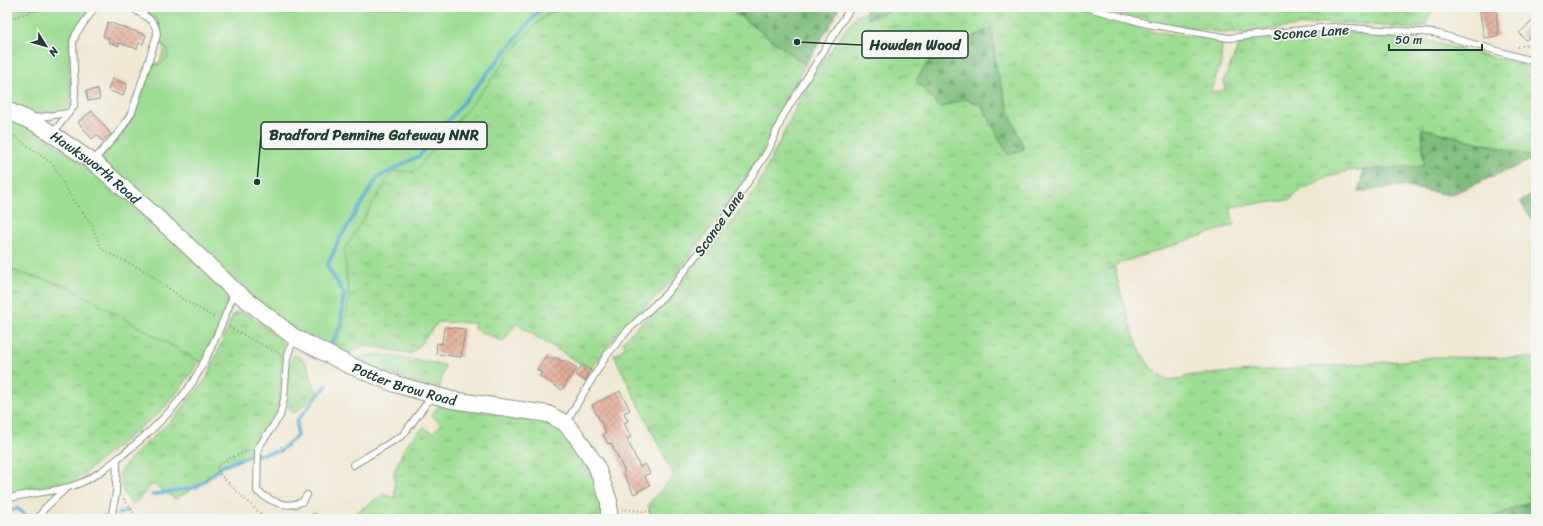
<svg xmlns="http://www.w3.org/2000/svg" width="1543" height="526" viewBox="0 0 1543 526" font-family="Sriracha,sans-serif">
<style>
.grass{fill:url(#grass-tufts);stroke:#5e8d64}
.forest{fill:url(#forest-firs);stroke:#4e7c58}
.green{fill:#9ddd93;stroke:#5e8d64}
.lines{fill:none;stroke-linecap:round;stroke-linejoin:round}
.stream{stroke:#52acd0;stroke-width:3.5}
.building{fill:url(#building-cross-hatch)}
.service-casing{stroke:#889282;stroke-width:8}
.tertiary-casing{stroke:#889282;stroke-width:18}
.path{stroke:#889282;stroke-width:2;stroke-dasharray:1 3;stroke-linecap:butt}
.service{stroke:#fff;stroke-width:6}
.tertiary{stroke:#fff;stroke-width:16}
.labels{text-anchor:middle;stroke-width:3.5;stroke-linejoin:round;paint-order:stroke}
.street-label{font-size:14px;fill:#1f3d34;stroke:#f6f6f2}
.leader{fill:none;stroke:#1f3d34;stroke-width:1.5}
.callout-dot{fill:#1f3d34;stroke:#f6f6f2;stroke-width:1.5}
.callout{fill:#f6f6f2;stroke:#1f3d34;stroke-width:1.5}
.callout-label{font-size:15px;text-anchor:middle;font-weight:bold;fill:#1f3d34}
</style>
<defs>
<pattern id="grass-tufts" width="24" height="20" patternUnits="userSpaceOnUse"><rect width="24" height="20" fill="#9ddd93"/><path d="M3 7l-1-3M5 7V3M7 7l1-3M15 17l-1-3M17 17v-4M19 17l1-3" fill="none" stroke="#7fb479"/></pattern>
<pattern id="forest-firs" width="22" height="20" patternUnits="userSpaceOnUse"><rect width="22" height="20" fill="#7ebc7d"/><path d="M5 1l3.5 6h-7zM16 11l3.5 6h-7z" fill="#679a67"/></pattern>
<pattern id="building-cross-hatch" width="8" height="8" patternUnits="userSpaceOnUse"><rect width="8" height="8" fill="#e2ac97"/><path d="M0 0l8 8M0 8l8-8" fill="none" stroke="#b78d7c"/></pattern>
</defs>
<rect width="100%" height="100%" fill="#f6f6f2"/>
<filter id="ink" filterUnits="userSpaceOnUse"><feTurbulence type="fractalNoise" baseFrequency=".025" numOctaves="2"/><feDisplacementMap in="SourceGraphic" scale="8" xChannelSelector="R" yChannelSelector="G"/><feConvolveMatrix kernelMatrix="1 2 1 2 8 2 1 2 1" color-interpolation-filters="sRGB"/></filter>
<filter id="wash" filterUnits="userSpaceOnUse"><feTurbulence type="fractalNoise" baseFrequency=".012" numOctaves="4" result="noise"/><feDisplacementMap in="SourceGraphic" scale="16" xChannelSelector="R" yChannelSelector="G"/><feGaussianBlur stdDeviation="0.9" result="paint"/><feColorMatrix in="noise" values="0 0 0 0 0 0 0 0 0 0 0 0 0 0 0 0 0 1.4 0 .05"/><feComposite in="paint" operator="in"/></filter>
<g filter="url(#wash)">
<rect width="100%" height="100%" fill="#f0e7d1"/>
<g class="grass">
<path d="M138,7H728L805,65L781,110L761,155L729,203L671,282L617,334L591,370L516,324L503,342L474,329L475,323L438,322L412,354L364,345L347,355L336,348H331L313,339L101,160L102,155L121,136L144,91L152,63H159L165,49L158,40C162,19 155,16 138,7Z"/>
<path d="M866,7H1076L1149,31L1215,39L1222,42L1221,64L1210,92L1225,90L1224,80L1238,47L1250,41L1359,32L1406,36L1412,39L1416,38L1536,68V157L1422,128L1424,166L1347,171L1324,178L1295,194L1290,200L1230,207L1234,225L1120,263L1109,269L1115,268C1121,295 1137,370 1166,379C1175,381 1184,377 1193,375L1402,361L1436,357L1536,358V499L1488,519H651L648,504L674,476L614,355L625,348L623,341L660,305L716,242L758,186L810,79L856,16L866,12Z"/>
<path d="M1100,7H1431L1432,11L1425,26L1412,29L1353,23H1321L1234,34V31L1225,33L1151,22L1145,17C1132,22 1112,11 1100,7Z"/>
<polygon points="7,269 67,286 200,361 180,389 161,411 71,484 56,483 7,493"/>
<path d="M241,312C257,319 272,330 283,344L279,405L271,423L249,456L223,466L197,487L175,499L153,484L132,506L122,489L119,473L132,456L177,415L207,378L232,317L234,314Z"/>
<polygon points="376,354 445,365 439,391 384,372 359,360 359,358"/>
<path d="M294,355C315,363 307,379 319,393L294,413L289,409C289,394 285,367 294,355Z"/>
<path d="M440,405L553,423C582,446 603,481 603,519H348L383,494L395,498L394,472L406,444L424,427L432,433L441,424L431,415Z"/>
<polygon points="314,512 323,519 303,519"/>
</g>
<g class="forest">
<polygon points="728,7 839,7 834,19 805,65"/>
<polygon points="866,7 898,7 868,19"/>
<polygon points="992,27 996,68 1011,117 1024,149 1008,155 982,106 964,99 940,108 916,80 927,63"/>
<polygon points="1422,128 1536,157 1536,158 1450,195 1401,186 1359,192 1363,170 1424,166"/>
<polygon points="1536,193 1536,221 1534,222 1520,202"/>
<polygon points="1536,499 1536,519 1489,519"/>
</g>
<g class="green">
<polygon points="7,7 91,7 73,32 70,43 69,61 72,91 70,105 64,111 55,114 33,115 7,104"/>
<path d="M137,7H563C531,18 508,59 487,85C463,114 439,143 415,172L393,171L344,250L349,299L346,318L333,350L295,330L255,299L141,193L100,160L121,136L135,113L153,64L158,65L167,59L169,51L160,42C163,20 155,16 137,7Z"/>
<polygon points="7,115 29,126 125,195 223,289 228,300 228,306 204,364 67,286 7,269"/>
</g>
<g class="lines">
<g class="stream">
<polyline points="331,344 341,324 344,293 327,266 339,240 377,178 419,156 542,7"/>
<polyline points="152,495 197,487 223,466 249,456 280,451 297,436 297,421 327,385"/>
<polyline points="7,513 17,508 30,519"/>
<polyline points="118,514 128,511"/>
<polyline points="96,519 105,517"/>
</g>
</g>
<g id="blocks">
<g class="building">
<polygon points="1479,7 1496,7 1498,36 1484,38"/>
<polygon points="1536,18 1536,32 1526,40 1519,33"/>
<polygon points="108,22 146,35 143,44 139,42 137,49 119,43 119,46 108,42 109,39 103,36"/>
<polygon points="112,79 127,84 123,96 108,90"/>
<polygon points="98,89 100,99 88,101 86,91"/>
<polygon points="92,111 111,134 102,141 97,135 92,139 78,122"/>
<polygon points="444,327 465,329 461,357 436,354 437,343 442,344"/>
<polygon points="546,356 553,360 555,357 563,362 564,360 577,368 562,390 539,376 542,373 537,370"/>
<polygon points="582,365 591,370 585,381 576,375"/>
<polygon points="620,391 630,410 624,413 628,421 624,423 631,437 627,439 640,467 645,464 650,473 644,476 650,485 634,494 623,473 625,472 611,443 608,444 603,434 606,432 592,405"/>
</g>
</g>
</g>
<g filter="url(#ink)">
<use href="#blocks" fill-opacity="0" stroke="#889282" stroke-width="1"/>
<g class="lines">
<defs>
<g id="service">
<polyline points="1085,7 1148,24 1229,38 1331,27 1435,33 1536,62"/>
<polyline points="34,118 68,113"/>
<polyline points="53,133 74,106 75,94 73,42 76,34 95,7"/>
<path d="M93,161L120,131L132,112L157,35C157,19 142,15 130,7"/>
<path d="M294,337L287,358L284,399L280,416L258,448L257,491C270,501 285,509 302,502L307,495"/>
<polyline points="566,422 606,356 628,330 668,292 716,231 768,151 783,116 851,7"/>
<polyline points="353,465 403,435 432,396"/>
<path d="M7,499C30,492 56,493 78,484C96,477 112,463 126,452C153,430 181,404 198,373C212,348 224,320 234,293"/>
<polyline points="38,519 44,509 66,488"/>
<polyline points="111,519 116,493 117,460"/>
</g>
<g id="tertiary">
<path id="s1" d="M7,110L39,125L97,165L177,235L235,291L294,337L349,365L395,384L452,400L548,414L565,423L576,436L596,465L609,501V519"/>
</g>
</defs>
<use href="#service" class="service-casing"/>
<use href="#tertiary" class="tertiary-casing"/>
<g class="path">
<polyline points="7,20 44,7"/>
<polyline points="1518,47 1536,42"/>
<polyline points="7,134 14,136 53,164 72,199 91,223 100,246 106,252 147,272 184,300 216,318"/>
<polyline points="229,327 280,354"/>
<polyline points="281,446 285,453"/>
<polyline points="249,451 234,456 217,466 220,475 266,519"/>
<polyline points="124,499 138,519"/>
<polyline points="622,509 651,512"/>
</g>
<use href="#service" class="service"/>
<use href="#tertiary" class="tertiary"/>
</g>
</g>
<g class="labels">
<g class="street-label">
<text transform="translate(1311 32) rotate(-4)" y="5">Sconce Lane</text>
<text dy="5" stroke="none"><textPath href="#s1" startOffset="106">Hawksworth Road</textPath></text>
<text transform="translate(719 223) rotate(-55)" y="5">Sconce Lane</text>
<text dy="5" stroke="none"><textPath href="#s1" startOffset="488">Potter Brow Road</textPath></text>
</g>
</g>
<path class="leader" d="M797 42L862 45M257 182L261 135"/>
<g class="callout-dot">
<circle cx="797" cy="42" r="4"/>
<circle cx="257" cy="182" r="4"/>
</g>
<g class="callout">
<rect x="862" y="31" width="106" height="27" rx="4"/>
<rect x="261" y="122" width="226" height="27" rx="4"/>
</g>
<g class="callout-label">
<text x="915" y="50">Howden Wood</text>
<text x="374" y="140">Bradford Pennine Gateway NNR</text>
</g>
<rect width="1543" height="526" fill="none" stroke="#f6f6f2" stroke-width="24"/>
<g transform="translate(46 46) rotate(127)" stroke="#f6f6f2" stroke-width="3" paint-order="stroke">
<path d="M0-3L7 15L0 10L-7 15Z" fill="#1f3d34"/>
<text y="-6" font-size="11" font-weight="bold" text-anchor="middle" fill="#1f3d34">N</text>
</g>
<path d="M1389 44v6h93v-6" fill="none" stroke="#1f3d34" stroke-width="2"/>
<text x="1395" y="44" font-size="12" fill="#1f3d34" stroke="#f6f6f2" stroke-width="3" paint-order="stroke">50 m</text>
</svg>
